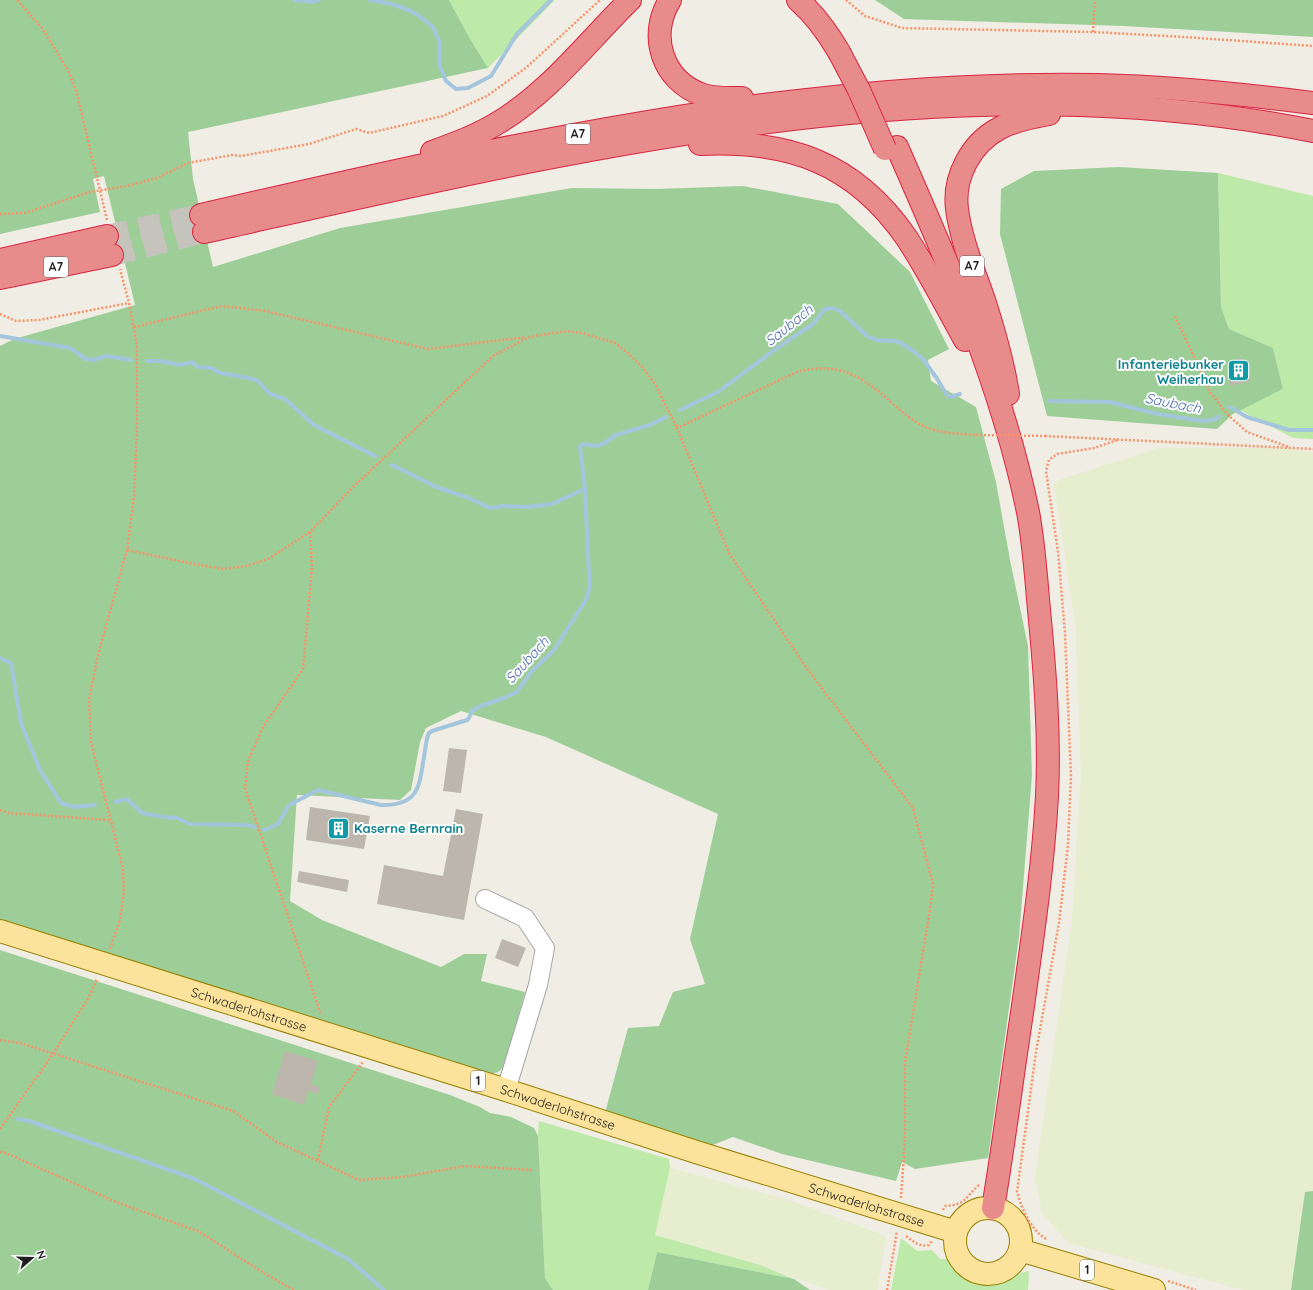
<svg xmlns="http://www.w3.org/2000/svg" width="1313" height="1290" viewBox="0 0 1313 1290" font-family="Quicksand,sans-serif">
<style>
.farmland{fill:#e6eecf}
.grass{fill:#bdeaa9}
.forest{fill:#9ece98}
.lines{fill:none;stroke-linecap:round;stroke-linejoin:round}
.stream{stroke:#a4c6dd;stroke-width:4}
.building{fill:#bcb6ad}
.highway-tunnel{stroke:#c5c4bc;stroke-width:22;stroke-dasharray:22 11;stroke-linecap:butt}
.minor-casing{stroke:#a5a5a5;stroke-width:20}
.major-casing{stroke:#978000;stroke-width:24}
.highway-casing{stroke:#da2341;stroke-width:24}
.path{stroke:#fa9269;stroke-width:2.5;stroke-dasharray:2 2;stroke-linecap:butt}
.minor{stroke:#fff;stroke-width:18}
.major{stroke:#fce39b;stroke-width:22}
.highway{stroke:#e78b8b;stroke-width:22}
.highway-bridge-casing{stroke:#da2341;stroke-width:24;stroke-linecap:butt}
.path-bridge{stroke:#fa9269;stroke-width:2.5;stroke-dasharray:2 2;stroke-linecap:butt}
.highway-bridge{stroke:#e78b8b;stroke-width:22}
.labels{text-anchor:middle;stroke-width:4;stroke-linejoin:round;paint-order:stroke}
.shield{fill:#fff;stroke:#626262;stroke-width:1}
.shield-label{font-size:12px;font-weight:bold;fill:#1e1e1e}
.culture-label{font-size:13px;font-weight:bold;fill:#0d838f;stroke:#fff;text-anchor:end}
.street-label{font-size:13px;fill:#1e1e1e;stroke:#fff}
.water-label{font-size:14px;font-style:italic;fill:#4a6aae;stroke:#fff}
</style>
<rect width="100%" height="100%" fill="#efede4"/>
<g class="farmland">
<polygon points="1158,448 1291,448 1313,453 1313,1191 1305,1192 1291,1290 1243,1290 1068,1243 1042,1213 1035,1177 1072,921 1081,775 1076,629 1054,485 1059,480"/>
<polygon points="670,1168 789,1200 886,1236 877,1290 829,1290 760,1265 655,1235"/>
</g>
<g class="grass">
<polygon points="449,0 555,0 488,68 469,37"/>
<polygon points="1218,173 1313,196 1313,439 1293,438 1240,410 1283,389 1273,348 1229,329 1221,307"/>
<polygon points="539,1121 669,1159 670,1168 655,1235 760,1265 794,1279 657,1252 648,1290 553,1290 545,1278 538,1136"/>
<path d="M901,1238L917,1251L932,1250L940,1259H949C955,1264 962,1271 968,1275C985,1284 1012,1275 1029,1271L1028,1290H891Z"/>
</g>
<g class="forest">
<polygon points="0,0 449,0 469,37 488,68 188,132 193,179 213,267 340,228 572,188 657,189 743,186 838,204 910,272 949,349 928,360 931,381 976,407 996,482 1010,560 1028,646 1032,775 1019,937 988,1158 915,1169 902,1162 896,1181 782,1154 733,1137 710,1146 605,1113 628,1028 659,1026 673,992 705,984 690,939 718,814 546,737 461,711 426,728 420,742 411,790 400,800 297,795 290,901 322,920 441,967 464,954 487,954 481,981 525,992 505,1066 498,1072 488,1075 0,922 0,346 14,339 135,305 104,176 93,179 100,212 0,234"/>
<polygon points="875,0 1313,0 1313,37 1124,26 904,19"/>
<polygon points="1119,167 1218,173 1221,307 1229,329 1273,348 1283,389 1233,414 1217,429 1047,416 1000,234 1001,189 1034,171"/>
<polygon points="0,950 450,1095 480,1107 490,1113 511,1117 534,1128 538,1136 545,1278 553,1290 0,1290"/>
<polygon points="1313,1191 1313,1290 1291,1290 1305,1192"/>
<polygon points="657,1252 794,1279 810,1290 648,1290"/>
</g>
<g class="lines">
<g class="stream">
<polyline points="295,0 313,2 319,0"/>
<polyline points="370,0 392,4 411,11 422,18 433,27 440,43 439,64 446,81 456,89 468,88 491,76 517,34 551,0"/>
<polyline points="0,336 70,348 86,359 94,360 106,356 131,360"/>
<path d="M147,361C151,361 156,361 160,361C172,363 180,367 192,362L198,367L212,368L220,373L249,378L258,381L270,394L285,399L314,425L375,456"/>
<polyline points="1049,401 1110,402 1157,414 1203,421 1216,419 1220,416"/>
<polyline points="1230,407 1247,417 1289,430 1313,430"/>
<polyline points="680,410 718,392 773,351 813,324 825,309 832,308 840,311 867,336 876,340 895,341 901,343 913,351 923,359 938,380 946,394 950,397 960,394"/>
<polyline points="392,465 436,487 469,498 490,508 504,506 527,507 552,504 585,489 580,447 583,444 596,446 603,444 616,435 650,425 666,417"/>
<polyline points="0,658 11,663 21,723 40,770 61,803 74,807 95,805"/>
<polyline points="115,802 127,799 142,813 164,817 177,818 190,824 246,825 255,827"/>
<path d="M264,830L278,824L289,805L318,790L381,805C422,806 419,783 425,751C426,745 426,739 429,733L432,731L467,720L469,718L472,711L478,707L504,698L517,692L531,672L554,650L587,598L589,589V575L585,489"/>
<polyline points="18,1119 29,1121 195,1179 348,1259 384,1290"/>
</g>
</g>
<g class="building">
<polygon points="1242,358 1251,381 1229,386 1231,361"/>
<polygon points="449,748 467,750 461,793 443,791"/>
<polygon points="310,807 370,816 364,849 306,840"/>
<polygon points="456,809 483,814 464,920 377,904 384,865 443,876"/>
<polygon points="299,871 349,880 347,892 297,882"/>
<polygon points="502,939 526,948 518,967 495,958"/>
<polygon points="285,1051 318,1061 311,1084 320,1087 318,1094 308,1091 304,1105 272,1094"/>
</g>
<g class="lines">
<g class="highway-tunnel">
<polyline points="107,236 201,215"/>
<polyline points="112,255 204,232"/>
</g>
<defs>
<polyline id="minor" points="485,899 525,918 545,948 538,985 506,1090"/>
<g id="major">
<path id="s1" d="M0,931L506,1090L696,1152L956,1232"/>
<circle cx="988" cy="1241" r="33"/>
<polyline points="1020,1250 1154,1290"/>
</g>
<g id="highway">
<path d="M670,0C648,35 662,81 703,95C715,99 729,98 742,98"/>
<path d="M798,0C815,15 828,33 839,52"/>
<path d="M700,144C788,140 854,162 906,237C928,270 946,306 965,340"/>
<path d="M897,147C949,265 1002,385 1028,512C1034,544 1036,577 1039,610C1045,672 1050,734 1047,796C1043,869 1032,941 1022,1013C1012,1078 1004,1143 993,1208"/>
<path d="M432,152C454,144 476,136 496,124C549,93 587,42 630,0"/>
<path d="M201,215C495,147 794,79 1099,85C1171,87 1242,94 1313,103"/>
<path d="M204,232C564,152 945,57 1313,131"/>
<polyline points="0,260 107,236"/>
<polyline points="0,278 112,255"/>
<path d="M1008,394C1003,362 994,331 984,300C974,271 961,240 957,209C953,177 971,143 1000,128C1015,120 1033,117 1049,114"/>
</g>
</defs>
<use href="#minor" class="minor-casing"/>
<use href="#major" class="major-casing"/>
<use href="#highway" class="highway-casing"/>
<g class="path">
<polyline points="17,0 42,28 68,70 77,94 107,220"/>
<polyline points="846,0 865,16 902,28 1093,32 1184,37 1313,46"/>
<polyline points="1093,32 1095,0"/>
<polyline points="0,214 25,213 90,192 127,186 157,178 188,163 232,155 241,156 309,144 356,129 369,133 443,116 487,96 527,67 600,0"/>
<polyline points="0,314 16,321 39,320 129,303"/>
<polyline points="1175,316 1210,392 1228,415 1247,432 1289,447"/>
<polyline points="134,327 222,306 265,311 428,349 526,337"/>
<polyline points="1045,436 1313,449"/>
<polyline points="310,532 312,566 303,669 263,727 248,761 245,788 321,1015"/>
<polyline points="127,550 194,564 223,569 247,566 268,559 310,532 355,485 493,356 529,337 566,331 582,333 615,343 629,354 644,369 655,384 677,428"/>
<polyline points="0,810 8,813 110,820"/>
<polyline points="110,949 120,920 124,891 123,869 91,742 89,700 98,655 127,550 134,497 137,426 137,345 129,303 120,269"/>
<polyline points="0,1040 20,1043 233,1111 277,1142 359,1180 402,1177 465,1166 533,1170"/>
<polyline points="0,1129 53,1054 89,997 97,979"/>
<polyline points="0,1152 6,1153 116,1202 200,1232 262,1272 294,1290"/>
<polyline points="318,1160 329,1107 363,1062"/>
<path d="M901,1198L905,1139V1062L929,916L933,884L913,808L808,670L729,553L677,428L797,372C827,364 849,369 874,388C883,394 891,403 900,410C907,416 916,423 925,427C939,433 961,434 976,435"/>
<path d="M943,1210L945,1206C966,1205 965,1197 979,1185"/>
<path d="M906,1236C914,1242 919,1247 929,1245L932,1241"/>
<path d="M1046,1239C1030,1229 1022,1209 1017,1192L1036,1052L1059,923L1068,845L1071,776L1065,633L1058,552L1046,471L1049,460L1057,454L1094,448L1118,440"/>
<polyline points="1168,1281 1196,1290"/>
<polyline points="887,1290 897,1231"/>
</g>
<use href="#minor" class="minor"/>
<use href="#major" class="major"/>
<use href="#highway" class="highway"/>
<defs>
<polyline id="highway-bridge" points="839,52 859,90 885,149"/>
</defs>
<use href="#highway-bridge" class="highway-bridge-casing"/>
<polyline class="path-bridge" points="976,435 1045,436"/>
<use href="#highway-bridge" class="highway-bridge"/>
</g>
<defs>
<symbol id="building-square" viewBox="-11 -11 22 22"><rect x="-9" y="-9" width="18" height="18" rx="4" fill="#0f9aa8" stroke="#fff"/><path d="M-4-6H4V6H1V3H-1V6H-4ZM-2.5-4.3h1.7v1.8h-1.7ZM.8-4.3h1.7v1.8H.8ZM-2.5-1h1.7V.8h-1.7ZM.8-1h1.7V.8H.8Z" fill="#fff"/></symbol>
</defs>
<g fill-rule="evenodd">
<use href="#building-square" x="1226" y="358" width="25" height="25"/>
<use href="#building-square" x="326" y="816" width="25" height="25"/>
</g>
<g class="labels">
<g class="shield">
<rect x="566" y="124" width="24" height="20" rx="3"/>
<rect x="960" y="256" width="24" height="20" rx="3"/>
<rect x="44" y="257" width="24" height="20" rx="3"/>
<rect x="471" y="1071" width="14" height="20" rx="3"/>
<rect x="1080" y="1260" width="14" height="20" rx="3"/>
</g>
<g class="shield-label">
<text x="578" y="138">A7</text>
<text x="972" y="270">A7</text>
<text x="56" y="271">A7</text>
<text x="478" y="1085">1</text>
<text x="1087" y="1274">1</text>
</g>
<g class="culture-label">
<text x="1224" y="369">Infanteriebunker<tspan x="1224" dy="15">Weiherhau</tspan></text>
<text x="354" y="833" text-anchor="start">Kaserne Bernrain</text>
</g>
<g class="street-label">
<text dy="5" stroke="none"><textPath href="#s1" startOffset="261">Schwaderlohstrasse</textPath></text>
<text dy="5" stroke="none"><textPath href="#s1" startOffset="585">Schwaderlohstrasse</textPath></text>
<text dy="5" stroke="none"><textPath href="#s1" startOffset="909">Schwaderlohstrasse</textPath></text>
</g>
<g class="water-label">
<text transform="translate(789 325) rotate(-39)" y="5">Saubach</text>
<text transform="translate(1173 403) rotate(11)" y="5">Saubach</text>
<text transform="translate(527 660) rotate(-48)" y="5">Saubach</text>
</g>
</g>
<g transform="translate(32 1258) rotate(70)" stroke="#ffffff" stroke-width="3" paint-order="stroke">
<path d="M0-3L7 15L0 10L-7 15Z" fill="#1e1e1e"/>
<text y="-6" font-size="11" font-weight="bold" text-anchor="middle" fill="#1e1e1e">N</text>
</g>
</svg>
